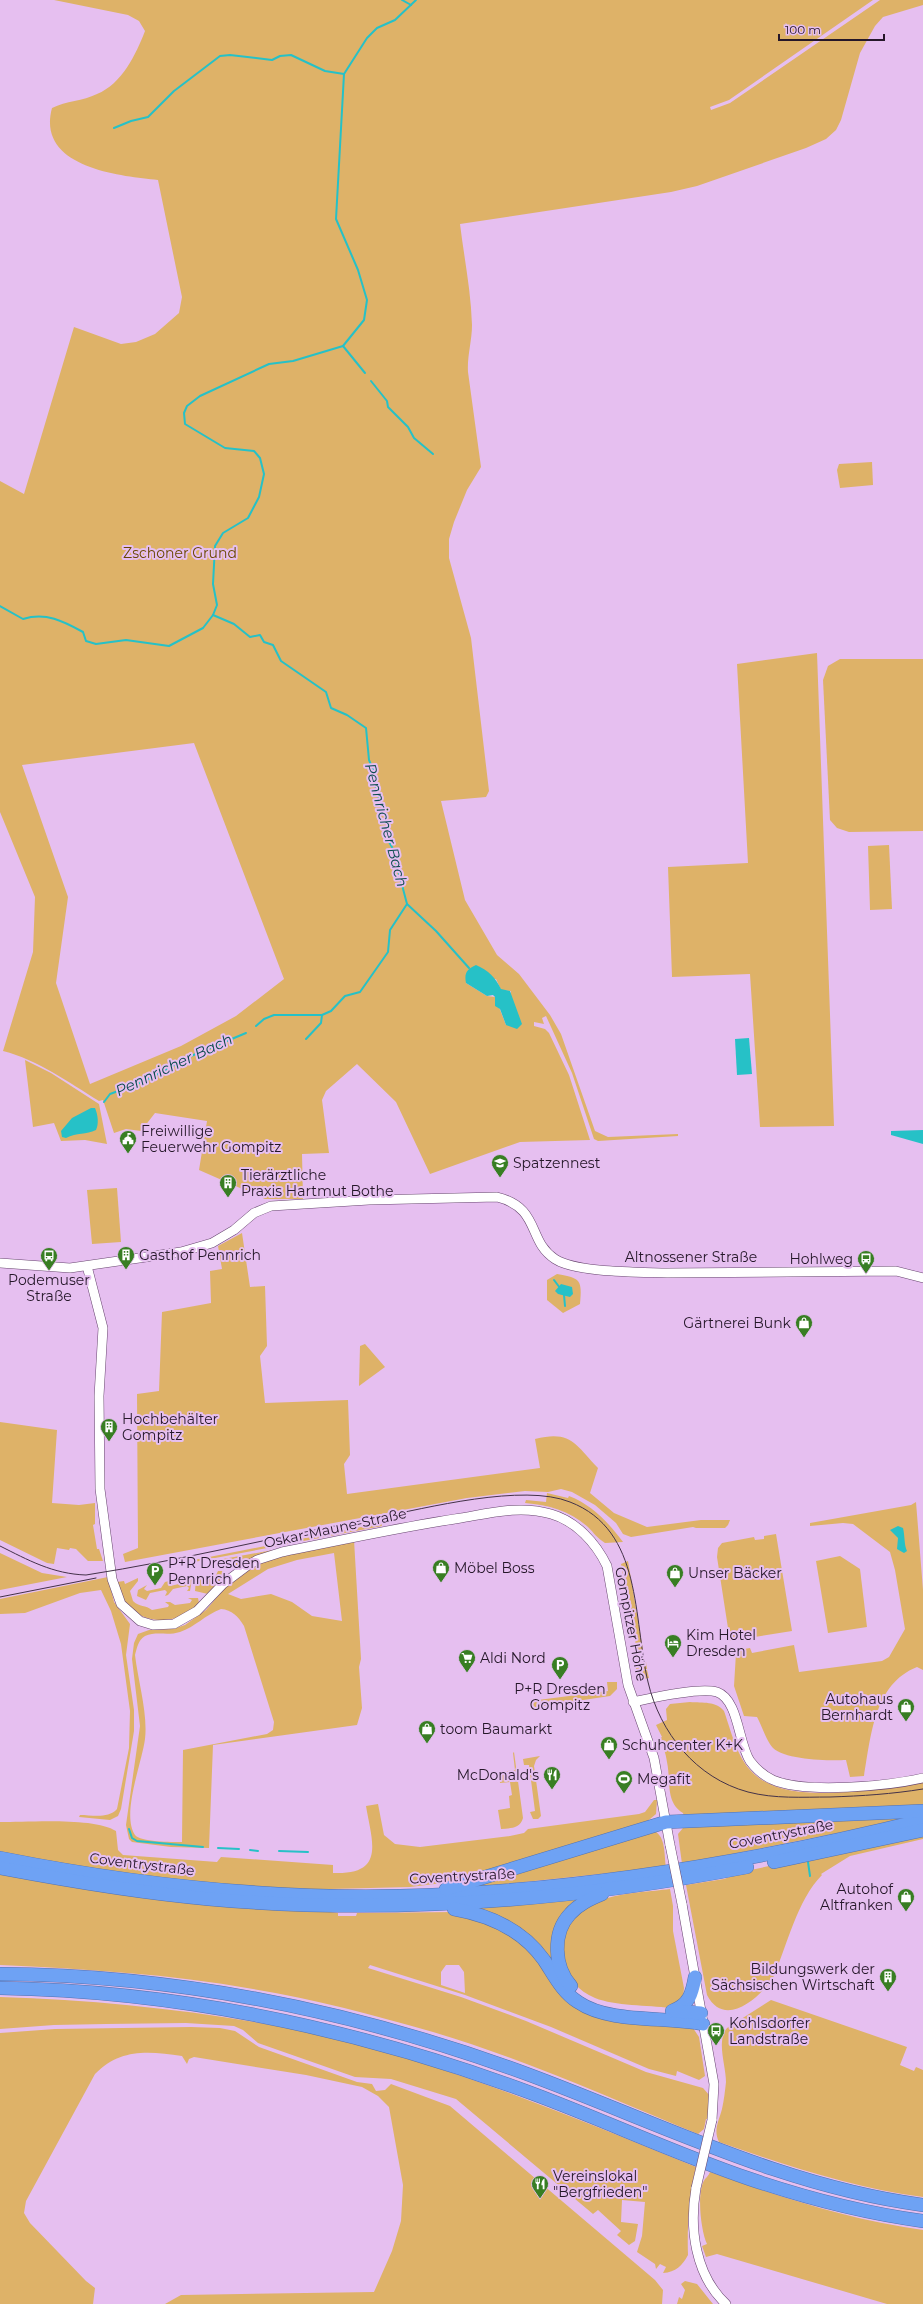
<svg xmlns="http://www.w3.org/2000/svg" width="923" height="2304" viewBox="0 0 923 2304" font-family="Montserrat,sans-serif">
<style>
.green{fill:#deb268;fill-rule:evenodd}
.water{fill:#26c1c7}
.lines{fill:none;stroke-linecap:round;stroke-linejoin:round}
.stream{stroke:#26c1c7;stroke-width:2}
.minor-casing{stroke:#67456f;stroke-width:10}
.highway-casing{stroke:#5471ad;stroke-width:14}
.minor{stroke:#fff;stroke-width:9}
.highway{stroke:#6ea2f4;stroke-width:13}
.tram{stroke:#443249;stroke-width:1}
.minor-bridge-casing{stroke:#67456f;stroke-width:10;stroke-linecap:butt}
.minor-bridge{stroke:#fff;stroke-width:9}
.labels{text-anchor:middle;stroke-width:4;stroke-linejoin:round;paint-order:stroke}
.park-label{font-size:14px;fill:#694800;stroke:#e6bff0}
.poi-label{font-size:14px;fill:#251729;stroke:#e6bff0;text-anchor:start}
.street-label{font-size:14px;fill:#251729;stroke:#e6bff0}
.water-label{font-size:15px;font-style:italic;fill:#0b4b4e;stroke:#e6bff0}
</style>
<rect width="100%" height="100%" fill="#e6bff0"/>
<g class="green">
<path d="M54,0H873L729,100L710,107L711,110L730,103L880,0H923V5L883,17L875,26L860,53L841,120L836,130L826,139L806,148L697,186L671,192L460,224C464,257 471,291 472,325C472,341 467,356 468,372L481,467L467,490L454,522L449,539V558L471,638L489,791L486,797L441,801L465,900L497,955L519,974L550,1015L561,1034L595,1131L608,1137L678,1134V1136L598,1141L594,1139L572,1073L546,1016L542,1018L544,1024L534,1022V1026L545,1029L549,1033L569,1075L590,1140L520,1142L430,1174L396,1102L357,1064L326,1091L322,1100L329,1153L302,1154L303,1199H265L199,1170L207,1121L155,1113L141,1131L126,1129L114,1133L103,1100L99,1101C68,1082 38,1060 3,1051L33,952L35,897L0,812V481L24,494L74,327L121,344L136,342L155,334L179,313L182,297L158,180C118,176 36,167 52,108C66,101 83,101 97,94C122,84 136,54 145,31L139,21L128,15ZM194,743L284,979L236,1016L181,1046L90,1084L56,983L68,897L22,765ZM496,979L501,990L511,991L506,1025L495,997L487,996L466,983Z"/>
<polygon points="872,462 873,485 840,488 837,470 839,464"/>
<polygon points="817,653 834,1126 760,1127 750,974 672,977 668,867 748,863 737,664"/>
<polygon points="840,659 923,659 923,831 849,832 837,828 830,820 823,680 828,666"/>
<polygon points="889,845 892,909 870,910 868,846"/>
<polygon points="25,1060 51,1073 99,1104 107,1144 85,1140 61,1141 54,1123 33,1127"/>
<polygon points="117,1188 121,1242 92,1244 87,1190"/>
<path d="M242,1233L250,1287L265,1286L267,1346L260,1356L265,1403L348,1400L350,1455L344,1464L347,1494L540,1468L535,1439C571,1430 575,1444 598,1468L590,1493L614,1513L647,1527L701,1520H730L728,1525L725,1528H696L693,1527L631,1537L623,1534L616,1523L595,1505L572,1492L561,1489L548,1492L525,1491L467,1498L125,1562L123,1554L138,1548L137,1394L159,1391L162,1312L211,1303L210,1271L222,1269L218,1246Z"/>
<path d="M557,1274C581,1278 582,1280 580,1304L563,1313L547,1300V1280Z"/>
<polygon points="365,1344 385,1367 359,1386 360,1346"/>
<polygon points="0,1422 57,1430 52,1503 79,1505 95,1503 95,1524 93,1525 97,1549 99,1549 103,1561 88,1561 76,1549 70,1548 69,1550 57,1548 54,1564 47,1563 0,1540"/>
<path d="M547,1493L568,1498L569,1496C592,1505 608,1522 623,1542L605,1543C597,1538 594,1533 588,1527C570,1511 549,1505 525,1503L526,1500L546,1502Z"/>
<path d="M916,1502L923,1590V1670L917,1667C874,1684 871,1736 864,1776L850,1777L846,1760C830,1761 785,1760 773,1748C766,1740 762,1726 757,1717L744,1716L734,1686L736,1653L738,1650L750,1648L752,1653L794,1645L799,1672L882,1661L889,1657L905,1629L895,1570L890,1552L853,1524L843,1523L810,1526V1523L911,1505Z"/>
<polygon points="381,1523 382,1526 194,1562 194,1560"/>
<polygon points="776,1534 792,1631 730,1641 717,1557 718,1548 722,1543 754,1537 755,1540 764,1539 764,1536"/>
<path d="M354,1540L361,1659L359,1667L362,1708L357,1725L213,1745L209,1848L171,1847L132,1842L129,1839L126,1825L140,1726L132,1659L134,1643L138,1634L149,1630L173,1629L185,1625L206,1610L224,1589L250,1568L271,1559ZM334,1553L342,1621L312,1616L292,1602L271,1594L241,1599L228,1594L268,1569L297,1560ZM221,1609C232,1610 238,1616 244,1626L274,1722L273,1730L267,1734L183,1750L182,1842C172,1842 140,1842 135,1835C121,1814 142,1763 145,1739C148,1714 138,1681 135,1655C137,1648 138,1640 145,1636C156,1631 168,1636 180,1632C195,1627 205,1615 221,1609Z"/>
<polygon points="273,1550 255,1557 236,1568 218,1565 212,1561"/>
<polygon points="0,1553 42,1573 67,1577 0,1590"/>
<polygon points="840,1556 860,1569 867,1627 828,1633 816,1561"/>
<polygon points="628,1561 643,1650 637,1651 621,1564"/>
<polygon points="218,1571 222,1571 226,1577 208,1594 195,1591 196,1578 199,1580 215,1577"/>
<path d="M108,1577L114,1602L130,1624L126,1655L134,1710V1731L121,1809L118,1816L110,1820L79,1817L80,1815C92,1815 108,1819 117,1809L129,1748L130,1711L121,1644L111,1611L101,1590L80,1593L25,1613L0,1614V1599Z"/>
<path d="M138,1578V1581L130,1591L133,1601C139,1607 146,1605 152,1610L168,1607L169,1605L165,1602H170L175,1605L190,1603L192,1600L188,1598H198L199,1603C179,1625 144,1627 125,1602C121,1597 119,1588 117,1582L124,1581L125,1584Z"/>
<polygon points="192,1579 190,1591 187,1591 189,1588 187,1586 173,1589 168,1595 165,1596 167,1592 165,1590 150,1593 146,1600 137,1596 138,1590 147,1585 144,1589 147,1591 161,1588 165,1582 169,1581 168,1584 170,1586 188,1582"/>
<polygon points="646,1662 647,1669 638,1671 647,1670 649,1678 636,1680 636,1668"/>
<polygon points="607,1682 617,1682 617,1689 610,1696 530,1708 529,1702 538,1702 538,1700 608,1691"/>
<path d="M690,1702C703,1703 716,1701 724,1711C731,1731 737,1757 752,1772C787,1808 877,1788 923,1782V1807L684,1816L683,1813C665,1802 671,1781 667,1762C666,1754 663,1746 660,1738L662,1737L656,1725L667,1720L666,1709L670,1704Z"/>
<path d="M514,1752L523,1818C520,1829 510,1828 501,1829L498,1810L510,1808L509,1796L512,1795L510,1782L500,1783L499,1772L515,1770L513,1753Z"/>
<polygon points="540,1756 536,1760 534,1766 541,1816 538,1819 533,1819 530,1812 535,1811 529,1765 524,1765 523,1759"/>
<path d="M654,1800H657L656,1814L644,1824L467,1880L410,1887L290,1890L113,1874L0,1853V1822C28,1822 95,1817 116,1831L118,1850L123,1855L217,1862L221,1857L333,1865V1873C386,1875 372,1842 366,1806L378,1804L384,1835L395,1844L420,1847L510,1836L524,1833L528,1829L639,1814L645,1812Z"/>
<polygon points="923,1816 682,1864 678,1834 683,1828 683,1825"/>
<path d="M654,1831C666,1836 664,1855 666,1867L450,1890Z"/>
<path d="M923,1833V1839L850,1856L821,1874L822,1875C797,1900 787,1946 773,1978C758,2000 724,2028 707,1995L686,1885L724,1879L746,1871Z"/>
<path d="M0,1872L307,1909L338,1913V1916H356L357,1913L457,1912L517,1936L570,2002L693,2028L699,2037L705,2076L699,2080L677,2071L676,2076L649,2069L551,2027L465,1995L370,1965L368,1968L461,1997L526,2021L646,2072L703,2088L710,2096L709,2119H706L704,2129L698,2134C610,2098 524,2059 433,2032C374,2015 314,1999 253,1989C169,1974 85,1969 0,1965ZM446,1965H459L464,1972L465,1993L441,1985V1972Z"/>
<path d="M670,1889L673,1906V1931L684,1988L683,1998L670,2008C648,2005 615,2006 595,1998C578,1991 568,1978 563,1960C561,1951 562,1945 564,1936C576,1892 633,1894 670,1889Z"/>
<path d="M587,1896L568,1913L557,1967C563,1975 569,1987 577,1994C598,2014 656,2012 684,2015L608,2010L580,2000L545,1957L470,1906Z"/>
<path d="M0,1997C97,2000 193,2010 288,2028C429,2056 563,2113 696,2167C689,2195 687,2227 688,2255C682,2266 676,2272 663,2273L666,2267L660,2264L656,2269L655,2264L637,2252L642,2236L645,2202L622,2200L621,2222L638,2224L635,2241L629,2245L617,2235L621,2231L598,2210L593,2214L456,2099L391,2079L355,2077L258,2043L243,2030L234,2026L186,2023L106,2024L54,2025L0,2029Z"/>
<path d="M771,2000L907,2047L900,2065L914,2071L916,2067L923,2070V2197C853,2188 785,2165 719,2142C713,2130 719,2121 722,2109C724,2100 725,2091 726,2082C726,2065 716,2041 727,2028Z"/>
<path d="M191,2027L220,2028L235,2031L259,2047L357,2082L372,2084L376,2091L385,2090L391,2084L450,2106L655,2280L663,2290L662,2304H165L181,2295L374,2292L392,2251L401,2221L403,2185L389,2107L378,2096L362,2087L306,2075L194,2057L189,2059L187,2064L182,2056C149,2051 120,2048 95,2074L26,2201L24,2213L30,2223L86,2281L95,2288L93,2304H0V2033L55,2029Z"/>
<path d="M710,2172C780,2197 850,2220 923,2230V2304H887L717,2254L706,2257L702,2246L707,2244C701,2232 696,2191 705,2179C706,2178 709,2175 710,2172Z"/>
<polygon points="685,2281 697,2284 713,2304 677,2304 679,2297 682,2299 685,2290 681,2284"/>
</g>
<g class="water">
<path d="M476,965C489,971 495,977 501,989L510,991L522,1024L517,1029L506,1025L500,1009L495,1006V997L493,995L487,996L466,983C464,973 467,969 476,965Z"/>
<polygon points="749,1038 752,1074 737,1075 735,1039"/>
<path d="M91,1108H95C98,1115 99,1124 96,1130C86,1135 77,1132 66,1138L62,1137L61,1131L72,1118Z"/>
<polygon points="923,1130 923,1144 891,1135 891,1131"/>
<polygon points="561,1284 572,1287 573,1294 570,1297 558,1294 555,1291"/>
<path d="M898,1526L903,1528C905,1536 904,1545 907,1551L904,1553L897,1549L898,1538L890,1530Z"/>
</g>
<g class="lines">
<g class="stream">
<polyline points="402,0 411,5"/>
<polyline points="114,128 131,121 148,117 174,91 220,56 230,55 272,60 280,56 291,55 325,71 344,74"/>
<polyline points="343,346 365,373"/>
<polyline points="371,381 387,401 388,407 408,427 414,438 433,454"/>
<path d="M0,606L23,619C46,612 63,621 83,632L86,641L96,644L126,640L169,646L203,628L213,615L217,605L213,584L215,546L223,533L248,518L259,497L264,474L260,458L254,451L225,448L185,424L184,413L187,406L200,396L269,364L293,361L343,346L364,320L367,300L358,270L336,219L344,74L367,38L377,28L395,20L416,0"/>
<polyline points="213,615 234,624 250,637 260,635 264,642 273,645 281,661 326,692 331,708 347,715 366,728 369,760 375,774 376,790 388,823 389,842 392,847 407,904 390,930 388,952 360,992 345,996 331,1011 322,1015 274,1015 264,1019 256,1026"/>
<polyline points="407,904 436,931 469,968"/>
<polyline points="306,1039 321,1023 322,1015"/>
<polyline points="104,1102 110,1094 145,1081 191,1056 246,1033"/>
<polyline points="554,1280 560,1288"/>
<polyline points="564,1295 565,1306"/>
<polyline points="129,1829 132,1838 137,1841 203,1847"/>
<polyline points="218,1848 239,1849"/>
<polyline points="250,1850 258,1851"/>
<polyline points="279,1851 308,1852"/>
<polyline points="808,1862 810,1876"/>
</g>
<defs>
<g id="minor">
<path d="M0,1263L70,1268L181,1252L212,1243L234,1230L254,1213L271,1206L369,1200L497,1197C541,1208 527,1241 555,1259C576,1273 641,1272 667,1273L896,1271L923,1278"/>
<path d="M87,1266L103,1328L99,1396L100,1489L112,1579L121,1604L140,1621L153,1625L174,1624L197,1611L223,1584L247,1566L257,1560L282,1552C342,1540 401,1527 461,1518C490,1513 521,1505 551,1514C576,1521 596,1543 607,1566L628,1685L654,1758L670,1845"/>
<path d="M633,1702C652,1698 699,1687 717,1692C739,1700 738,1743 750,1761C756,1769 764,1776 773,1780C806,1794 888,1786 923,1778"/>
<polyline points="682,1904 714,2084 712,2120"/>
<path d="M696,2188C689,2228 695,2275 726,2304"/>
</g>
<g id="highway">
<path d="M0,1858C131,1884 266,1899 400,1896C576,1892 752,1862 923,1820"/>
<polyline points="774,1862 923,1830"/>
<path d="M0,1868C69,1881 139,1893 209,1899C389,1915 570,1901 747,1867"/>
<polyline points="446,1889 666,1822 923,1811"/>
<path d="M454,1909C489,1915 522,1929 544,1960C554,1975 562,1992 578,2002C610,2024 666,2016 703,2024"/>
<path d="M0,1974C180,1975 358,2012 527,2074C657,2122 784,2187 923,2205"/>
<path d="M571,1986C554,1967 552,1933 570,1914C579,1904 590,1899 602,1894"/>
<path d="M0,1988C182,1991 361,2030 531,2093C604,2120 676,2154 750,2179C806,2198 864,2213 923,2221"/>
<path d="M672,2011C689,2005 692,1994 695,1977"/>
<polyline points="675,2011 701,2013"/>
</g>
</defs>
<use href="#minor" class="minor-casing"/>
<use href="#highway" class="highway-casing"/>
<use href="#minor" class="minor"/>
<use href="#highway" class="highway"/>
<g class="tram">
<path d="M0,1546C28,1560 53,1574 86,1575C183,1560 279,1536 376,1518C427,1508 523,1483 570,1502C643,1530 633,1619 648,1682C660,1733 696,1778 748,1792C775,1799 802,1797 830,1797C862,1796 892,1794 923,1789"/>
<polyline points="0,1597 96,1578"/>
</g>
<defs>
<g id="minor-bridge">
<polyline points="670,1845 682,1904"/>
<polyline points="696,2188 712,2120"/>
</g>
</defs>
<use href="#minor-bridge" class="minor-bridge-casing"/>
<use href="#minor-bridge" class="minor-bridge"/>
</g>
<defs>
<symbol id="civic-pin" viewBox="-11 -11 22 30"><path d="M0 17L-7.5 6A9.5 9.5 0 1 1 7.5 6Z" fill="#387e23" stroke="#e6bff0"/><path d="M-.6-6.5H3V-4.5H.6V-3L4-1V1h2V6H-6V1h2V-1L-.6-3ZM-1.2 2.5V6h2.4V2.5Z" fill="#fff"/></symbol>
<symbol id="school-pin" viewBox="-11 -11 22 30"><path d="M0 17L-7.5 6A9.5 9.5 0 1 1 7.5 6Z" fill="#387e23" stroke="#e6bff0"/><path d="M0-5L7-2L0 1L-7-2ZM-4 1L0 2.5L4 1V4Q0 6-4 4Z" fill="#fff"/></symbol>
<symbol id="building-pin" viewBox="-11 -11 22 30"><path d="M0 17L-7.5 6A9.5 9.5 0 1 1 7.5 6Z" fill="#387e23" stroke="#e6bff0"/><path d="M-4-6H4V6H1V3H-1V6H-4ZM-2.5-4.3h1.7v1.8h-1.7ZM.8-4.3h1.7v1.8H.8ZM-2.5-1h1.7V.8h-1.7ZM.8-1h1.7V.8H.8Z" fill="#fff"/></symbol>
<symbol id="bus-pin" viewBox="-11 -11 22 30"><path d="M0 17L-7.5 6A9.5 9.5 0 1 1 7.5 6Z" fill="#387e23" stroke="#e6bff0"/><path d="M-5-6H5V4H4V6H2V4H-2V6H-4V4H-5ZM-3.5-4V0h7V-4ZM-3.5 1.2v1.5H-2V1.2ZM2 1.2v1.5H3.5V1.2Z" fill="#fff"/></symbol>
<symbol id="shop-pin" viewBox="-11 -11 22 30"><path d="M0 17L-7.5 6A9.5 9.5 0 1 1 7.5 6Z" fill="#387e23" stroke="#e6bff0"/><path d="M-5-2.5h2.3a2.7 3.5 0 0 1 5.4 0H5L5.5 6h-11ZM-1.5-2.5h3a1.5 2.3 0 0 0-3 0Z" fill="#fff"/></symbol>
<symbol id="parking-pin" viewBox="-11 -11 22 30"><path d="M0 17L-7.5 6A9.5 9.5 0 1 1 7.5 6Z" fill="#387e23" stroke="#e6bff0"/><path d="M-3.5-5.5H1a3.5 3.5 0 0 1 0 7H-1V5.5H-3.5ZM-1-3.4V-.6H.8a1.4 1.4 0 0 0 0-2.8Z" fill="#fff"/></symbol>
<symbol id="hotel-pin" viewBox="-11 -11 22 30"><path d="M0 17L-7.5 6A9.5 9.5 0 1 1 7.5 6Z" fill="#387e23" stroke="#e6bff0"/><path d="M-6-4.5h1.5V1H6V5H4.5V3h-9V5H-6ZM-4 0a1.8 1.8 0 1 1 3.6 0ZM.5 0V-2.5h3Q6-2.5 6 0Z" fill="#fff"/></symbol>
<symbol id="supermarket-pin" viewBox="-11 -11 22 30"><path d="M0 17L-7.5 6A9.5 9.5 0 1 1 7.5 6Z" fill="#387e23" stroke="#e6bff0"/><path d="M-6-5.5h2.5l.6 2H6L4.5 2H-2.5L-4.4-4H-6ZM-1.5 3.2a1.3 1.3 0 1 0 .1 0ZM3 3.2a1.3 1.3 0 1 0 .1 0Z" fill="#fff"/></symbol>
<symbol id="restaurant-pin" viewBox="-11 -11 22 30"><path d="M0 17L-7.5 6A9.5 9.5 0 1 1 7.5 6Z" fill="#387e23" stroke="#e6bff0"/><path d="M-5-6h1v4h1v-4h1v4h1v-4h1v5L-1.5 .5V6h-2V.5L-5-1ZM5-6V6H3V1.5H1.5Q1.5-4 5-6Z" fill="#fff"/></symbol>
<symbol id="stadium-pin" viewBox="-11 -11 22 30"><path d="M0 17L-7.5 6A9.5 9.5 0 1 1 7.5 6Z" fill="#387e23" stroke="#e6bff0"/><path d="M0-5a6.5 5 0 1 0 0 10a6.5 5 0 1 0 0-10ZM-3.5-1.8h7v3.6h-7Z" fill="#fff"/></symbol>
</defs>
<g fill-rule="evenodd">
<use href="#civic-pin" x="118" y="1129" width="20" height="27"/>
<use href="#school-pin" x="490" y="1153" width="20" height="27"/>
<use href="#building-pin" x="218" y="1173" width="20" height="27"/>
<use href="#building-pin" x="116" y="1245" width="20" height="27"/>
<use href="#bus-pin" x="39" y="1246" width="20" height="27"/>
<use href="#bus-pin" x="856" y="1249" width="20" height="27"/>
<use href="#shop-pin" x="794" y="1313" width="20" height="27"/>
<use href="#building-pin" x="99" y="1417" width="20" height="27"/>
<use href="#shop-pin" x="431" y="1558" width="20" height="27"/>
<use href="#parking-pin" x="145" y="1561" width="20" height="27"/>
<use href="#shop-pin" x="665" y="1563" width="20" height="27"/>
<use href="#hotel-pin" x="663" y="1633" width="20" height="27"/>
<use href="#supermarket-pin" x="457" y="1648" width="20" height="27"/>
<use href="#parking-pin" x="550" y="1655" width="20" height="27"/>
<use href="#shop-pin" x="896" y="1697" width="20" height="27"/>
<use href="#shop-pin" x="417" y="1719" width="20" height="27"/>
<use href="#shop-pin" x="599" y="1735" width="20" height="27"/>
<use href="#restaurant-pin" x="542" y="1765" width="20" height="27"/>
<use href="#stadium-pin" x="614" y="1769" width="20" height="27"/>
<use href="#shop-pin" x="896" y="1887" width="20" height="27"/>
<use href="#building-pin" x="878" y="1967" width="20" height="27"/>
<use href="#bus-pin" x="706" y="2021" width="20" height="27"/>
<use href="#restaurant-pin" x="530" y="2174" width="20" height="27"/>
</g>
<g class="labels">
<g class="park-label">
<text x="180" y="558">Zschoner Grund</text>
</g>
<g class="poi-label">
<text x="141" y="1136">Freiwillige<tspan x="141" dy="16">Feuerwehr Gompitz</tspan></text>
<text x="513" y="1168">Spatzennest</text>
<text x="241" y="1180">Tierärztliche<tspan x="241" dy="16">Praxis Hartmut Bothe</tspan></text>
<text x="139" y="1260">Gasthof Pennrich</text>
<text x="853" y="1264" text-anchor="end">Hohlweg</text>
<text x="49" y="1285" text-anchor="middle">Podemuser<tspan x="49" dy="16">Straße</tspan></text>
<text x="791" y="1328" text-anchor="end">Gärtnerei Bunk</text>
<text x="122" y="1424">Hochbehälter<tspan x="122" dy="16">Gompitz</tspan></text>
<text x="168" y="1568">P+R Dresden<tspan x="168" dy="16">Pennrich</tspan></text>
<text x="454" y="1573">Möbel Boss</text>
<text x="688" y="1578">Unser Bäcker</text>
<text x="686" y="1640">Kim Hotel<tspan x="686" dy="16">Dresden</tspan></text>
<text x="480" y="1663">Aldi Nord</text>
<text x="560" y="1694" text-anchor="middle">P+R Dresden<tspan x="560" dy="16">Gompitz</tspan></text>
<text x="893" y="1704" text-anchor="end">Autohaus<tspan x="893" dy="16">Bernhardt</tspan></text>
<text x="440" y="1734">toom Baumarkt</text>
<text x="622" y="1750">Schuhcenter K+K</text>
<text x="539" y="1780" text-anchor="end">McDonald's</text>
<text x="637" y="1784">Megafit</text>
<text x="893" y="1894" text-anchor="end">Autohof<tspan x="893" dy="16">Altfranken</tspan></text>
<text x="875" y="1974" text-anchor="end">Bildungswerk der<tspan x="875" dy="16">Sächsischen Wirtschaft</tspan></text>
<text x="729" y="2028">Kohlsdorfer<tspan x="729" dy="16">Landstraße</tspan></text>
<text x="553" y="2181">Vereinslokal<tspan x="553" dy="16">"Bergfrieden"</tspan></text>
</g>
<g class="street-label">
<text x="691" y="1262">Altnossener Straße</text>
<text transform="translate(335 1528) rotate(-12)" y="5">Oskar-Maune-Straße</text>
<text transform="translate(631 1624) rotate(79)" y="5">Gompitzer Höhe</text>
<text transform="translate(781 1834) rotate(-11)" y="5">Coventrystraße</text>
<text transform="translate(142 1864) rotate(7)" y="5">Coventrystraße</text>
<text transform="translate(462 1876) rotate(-3)" y="5">Coventrystraße</text>
</g>
<g class="water-label">
<text transform="translate(386 825) rotate(75)" y="5">Pennricher Bach</text>
<text transform="translate(174 1065) rotate(-25)" y="5">Pennricher Bach</text>
</g>
</g>
<path d="M779 34v6h105v-6" fill="none" stroke="#251729" stroke-width="2"/>
<text x="785" y="34" font-size="12" fill="#251729" stroke="#e6bff0" stroke-width="3" paint-order="stroke">100 m</text>
</svg>
